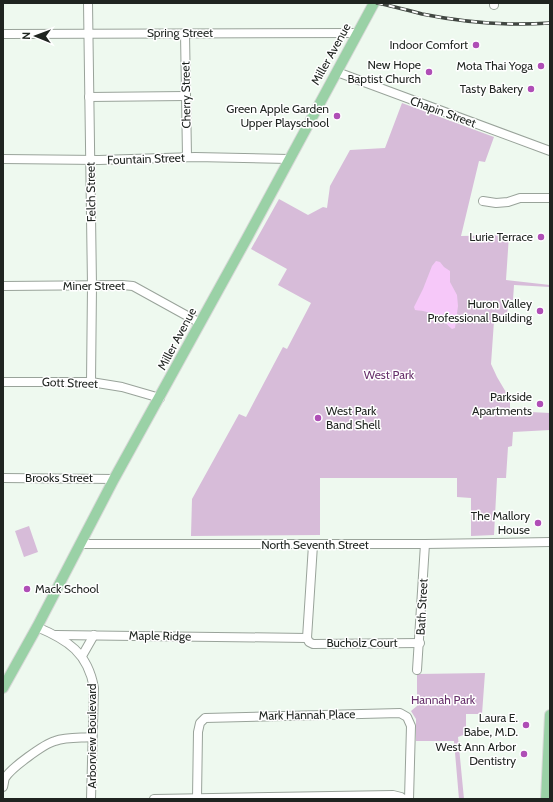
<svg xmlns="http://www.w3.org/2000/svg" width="553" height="802" viewBox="0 0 553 802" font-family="Cabin,sans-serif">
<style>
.green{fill:#d7bcd9}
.water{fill:#f6c8f9}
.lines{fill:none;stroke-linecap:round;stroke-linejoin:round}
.minor-casing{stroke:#99a39a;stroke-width:10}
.major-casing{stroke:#d7d8d7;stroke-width:12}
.minor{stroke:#fff;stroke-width:8}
.major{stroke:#9ad1a6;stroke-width:10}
.rail-casing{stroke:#414742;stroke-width:3.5}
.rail{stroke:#fff;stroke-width:2;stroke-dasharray:6;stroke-linecap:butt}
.poi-dot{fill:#af4eb6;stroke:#fff;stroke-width:1.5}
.labels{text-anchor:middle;stroke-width:3;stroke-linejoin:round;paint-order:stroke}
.street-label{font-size:12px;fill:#1f2420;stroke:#fff}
.poi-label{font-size:12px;fill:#1f2420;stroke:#fff;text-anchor:end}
.park-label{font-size:12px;fill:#68316c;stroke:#fff}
</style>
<rect width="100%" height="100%" fill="#eef9ef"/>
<g class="green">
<polygon points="402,103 494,137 485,162 479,161 461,236 509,235 506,280 550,285 550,287 514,285 513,300 508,300 507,322 494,321 491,364 497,377 507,394 510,394 510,411 550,413 550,430 513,432 512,446 508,447 506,478 497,478 494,535 471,536 471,498 457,497 457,478 320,478 320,535 191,536 192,499 239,414 246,417 283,347 287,349 311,303 278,285 287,269 251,249 279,199 308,215 323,207 327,208 330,186 350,150 385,148"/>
<polygon points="29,526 38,552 24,557 15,531"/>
<polygon points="485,673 482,714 466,714 466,734 458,737 464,799 459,799 454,741 416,741 416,719 411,711 417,706 417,674"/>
</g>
<path class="water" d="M436,261L440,262L444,267L450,271V282L457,295L458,306L455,328L452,329C448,326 445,321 440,318C433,312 424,311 415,310L414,307L423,289L432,266Z"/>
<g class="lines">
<defs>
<g id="minor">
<polyline points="88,3 92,286 91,382"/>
<polyline points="494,5 494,3"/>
<polyline points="185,33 187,157"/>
<polyline points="3,34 358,33"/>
<polyline points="337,72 550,151"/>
<polyline points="89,97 186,96"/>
<polyline points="3,159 99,160 195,157 289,159"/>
<polyline points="483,201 496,203 508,202 520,198 550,198"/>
<polyline points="3,286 122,285 133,286 200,323"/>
<polyline points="3,382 91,382 122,387 160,398"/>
<polyline points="3,478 114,479"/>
<polyline points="80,544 425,544 550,542"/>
<path d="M37,627C68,640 88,653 94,688L91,799"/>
<polyline points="56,635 307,638"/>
<polyline points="307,638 309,642 313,644 420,643"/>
<polyline points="307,638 313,545"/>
<polyline points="82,656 94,635"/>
<polyline points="417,670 425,544"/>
<path d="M3,787C4,784 4,780 5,778C11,768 44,744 55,741C66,737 80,738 92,737"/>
<polyline points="197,798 198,732 200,723 205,718 400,713 407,717 411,726 409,799"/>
<polyline points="154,799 393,795 401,797 404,799"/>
</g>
<g id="major">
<polyline points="3,688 37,627 114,479 247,238 374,3"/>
<polyline points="546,799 550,715"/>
</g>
</defs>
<use href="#minor" class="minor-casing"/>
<use href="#major" class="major-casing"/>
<use href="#minor" class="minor"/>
<use href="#major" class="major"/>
<defs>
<path id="rail" d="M377,3C392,6 407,10 422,14C462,22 509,26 550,23"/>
</defs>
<use href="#rail" class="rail-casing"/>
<use href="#rail" class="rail"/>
</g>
<g class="poi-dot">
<circle cx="476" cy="45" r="4"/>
<circle cx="541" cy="66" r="4"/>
<circle cx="429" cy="72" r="4"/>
<circle cx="531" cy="89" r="4"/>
<circle cx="337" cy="116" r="4"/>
<circle cx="541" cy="237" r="4"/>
<circle cx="540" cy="311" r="4"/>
<circle cx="540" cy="404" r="4"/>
<circle cx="318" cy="418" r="4"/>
<circle cx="538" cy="523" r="4"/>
<circle cx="27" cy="589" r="4"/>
<circle cx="526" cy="725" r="4"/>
<circle cx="524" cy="754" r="4"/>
</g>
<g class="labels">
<g class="street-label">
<text x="180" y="37">Spring Street</text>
<text transform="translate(331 54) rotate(-61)" y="4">Miller Avenue</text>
<text transform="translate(186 95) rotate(-91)" y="4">Cherry Street</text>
<text transform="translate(443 112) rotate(20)" y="4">Chapin Street</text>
<text transform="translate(146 159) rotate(-2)" y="4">Fountain Street</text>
<text transform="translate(91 192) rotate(-91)" y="4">Felch Street</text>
<text x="94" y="290">Miner Street</text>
<text transform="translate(177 339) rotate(-62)" y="4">Miller Avenue</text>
<text transform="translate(70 383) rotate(2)" y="4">Gott Street</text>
<text x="59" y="482">Brooks Street</text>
<text x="315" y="549">North Seventh Street</text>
<text transform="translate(422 607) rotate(-87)" y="4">Bath Street</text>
<text transform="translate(160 636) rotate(1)" y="4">Maple Ridge</text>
<text x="362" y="647">Bucholz Court</text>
<text transform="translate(307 715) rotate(-1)" y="4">Mark Hannah Place</text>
<text transform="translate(92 736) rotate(-90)" y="4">Arborview Boulevard</text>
</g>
<g class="poi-label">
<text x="468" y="49">Indoor Comfort</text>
<text x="421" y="69">New Hope<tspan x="421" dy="14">Baptist Church</tspan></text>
<text x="533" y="70">Mota Thai Yoga</text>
<text x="523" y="93">Tasty Bakery</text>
<text x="329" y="113">Green Apple Garden<tspan x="329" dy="14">Upper Playschool</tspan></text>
<text x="533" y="241">Lurie Terrace</text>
<text x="532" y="308">Huron Valley<tspan x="532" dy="14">Professional Building</tspan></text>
<text x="532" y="401">Parkside<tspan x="532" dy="14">Apartments</tspan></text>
<text x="326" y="415" text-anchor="start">West Park<tspan x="326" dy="14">Band Shell</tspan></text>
<text x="530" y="520">The Mallory<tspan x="530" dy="14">House</tspan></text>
<text x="35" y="593" text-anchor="start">Mack School</text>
<text x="518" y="722">Laura E.<tspan x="518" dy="14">Babe, M.D.</tspan></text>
<text x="516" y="751">West Ann Arbor<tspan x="516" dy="14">Dentistry</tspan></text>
</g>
<g class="park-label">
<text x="389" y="379">West Park</text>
<text x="443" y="704">Hannah Park</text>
</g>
</g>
<rect width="553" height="802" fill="none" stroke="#1f2420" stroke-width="8"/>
<g transform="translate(36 36) rotate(271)" stroke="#ffffff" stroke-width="3" paint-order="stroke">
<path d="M0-3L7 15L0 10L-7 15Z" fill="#1f2420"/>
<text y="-6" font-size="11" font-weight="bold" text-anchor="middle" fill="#1f2420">N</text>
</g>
</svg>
